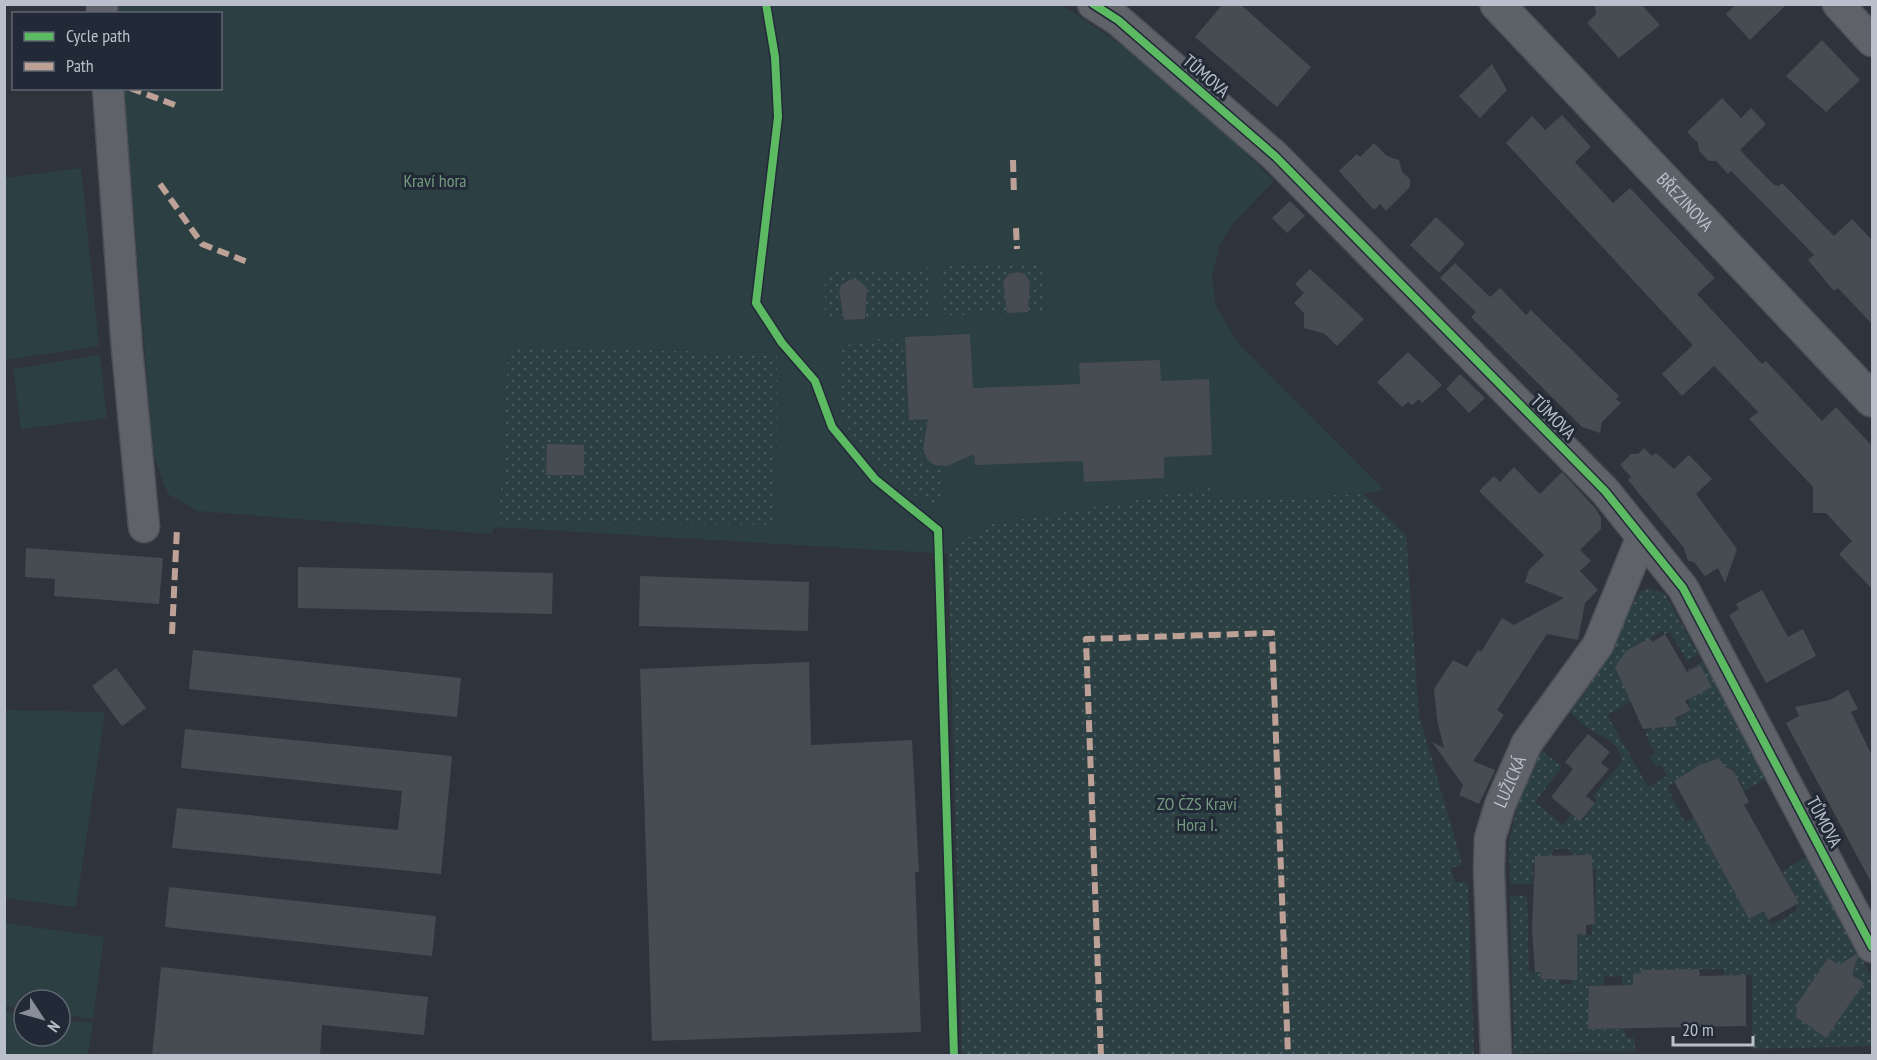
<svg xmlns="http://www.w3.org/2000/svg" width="1877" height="1060" viewBox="0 0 1877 1060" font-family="'PT Sans Narrow',sans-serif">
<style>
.grass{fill:url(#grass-dots)}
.park{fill:#2c3f43;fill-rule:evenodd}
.building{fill:#474b52}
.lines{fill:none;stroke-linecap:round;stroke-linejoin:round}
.street-casing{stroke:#4d5057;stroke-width:33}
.secondary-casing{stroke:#4d5057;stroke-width:36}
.street{stroke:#5f6269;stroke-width:30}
.secondary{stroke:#5d6168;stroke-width:33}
.quiet{stroke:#bda197;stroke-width:6;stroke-dasharray:12 6;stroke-linecap:butt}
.cycleway-casing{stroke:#222a37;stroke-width:11}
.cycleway{stroke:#5cba63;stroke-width:8}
.labels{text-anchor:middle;stroke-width:6;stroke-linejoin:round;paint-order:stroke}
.street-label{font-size:18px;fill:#bac0cb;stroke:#222a37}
.park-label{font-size:18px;fill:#739a7e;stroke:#222a37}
</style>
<defs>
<pattern id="grass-dots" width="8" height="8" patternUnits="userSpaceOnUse" patternTransform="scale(1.5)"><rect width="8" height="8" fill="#2c3f43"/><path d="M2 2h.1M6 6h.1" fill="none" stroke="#48595d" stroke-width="1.8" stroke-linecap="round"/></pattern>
</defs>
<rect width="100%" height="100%" fill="#2f343c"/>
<g class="grass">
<polygon points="1032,262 1044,270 1046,311 1028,312 1030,282 1015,272 1007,276 1002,286 1006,296 1007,313 940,316 940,266"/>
<polygon points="928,267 930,317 865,319 867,290 860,281 851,279 843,283 839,294 844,320 825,320 825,279 834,271"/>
<path d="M903,339L907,422L929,423L922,457L941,470L942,503L934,507C903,491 853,448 841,414C837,404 839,389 839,378C838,366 837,352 848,345C861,336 888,340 903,339Z"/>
<polygon points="508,347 778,353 776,525 499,524"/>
<polygon points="1210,487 1211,499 1363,494 1406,535 1419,715 1461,860 1461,865 1451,868 1455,883 1465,881 1468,883 1474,1055 962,1055 948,554 965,539 992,524"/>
<path d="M1649,588L1665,594L1698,654L1687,661L1670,632L1665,634L1663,631L1629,650L1631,655L1615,666L1632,701L1607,715L1648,787L1667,776L1661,765L1657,767L1649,757L1655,753L1645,733L1657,726L1659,730L1691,710C1688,694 1685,692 1673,679L1703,661L1766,779L1740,793L1738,789L1743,786L1741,781L1736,783L1734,769L1725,767L1720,758L1698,766L1667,787L1685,822L1694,818L1749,919L1764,911L1771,925L1798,910L1796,905L1799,902L1782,871L1808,856L1872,978V1046L1752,1049V975H1724V969L1642,970L1633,985H1622V976L1604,977V985L1589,992V1029H1624L1627,1038H1633L1634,1032L1635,1051L1514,1053L1510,896H1527L1529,972H1541L1560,980V984H1572V980L1577,979V934L1592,935V924H1595L1596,870L1592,869L1591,855H1572L1569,849H1554L1551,856L1533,865V884H1510L1509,841L1519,801L1541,750L1562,767L1535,802L1563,825L1572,814L1582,821L1597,800L1593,796L1623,761C1616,740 1609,740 1591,730C1583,725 1576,717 1569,711L1614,643L1635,600L1639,593Z"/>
</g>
<g class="park">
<path d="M117,5H1061C1140,52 1210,116 1274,181L1233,223L1220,245L1212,274L1216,307L1239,344L1384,490L1363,494L1211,499L1210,487L992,524L965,539L948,554L494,527L492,534L198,511L168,494L153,453L124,89L220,88V14L118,13ZM1032,262L1044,270L1046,311H1028L1027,296L1031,285L1025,274L1015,272L1007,276L1002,286L1006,296V313L940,316V266ZM928,267L930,317L865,319L867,288C859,276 844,277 839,291L844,320L825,319V279L834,271ZM903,339L907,422L929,423C930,439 903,458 941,470L942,503L934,507C904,491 853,448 841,415C837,404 839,389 839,378C838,366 837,352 848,345C861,336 888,340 903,339ZM508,347L777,353L776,525L499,524Z"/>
<polygon points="81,168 99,346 5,360 5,178"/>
<polygon points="100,355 107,418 21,429 13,369"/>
<polygon points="5,710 105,712 76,907 5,898"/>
<polygon points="5,923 104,937 93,1019 60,1014 60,1000 24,1000 24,1009 5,1006"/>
<polygon points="5,1011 24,1014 24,1036 60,1036 60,1019 93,1023 88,1055 5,1055"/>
</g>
<g class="building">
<polygon points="1223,4 1240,4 1311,67 1277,107 1195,37"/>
<polygon points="1595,4 1641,4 1660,25 1619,58 1587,23 1596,14"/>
<polygon points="1736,4 1787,4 1750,40 1726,14"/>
<polygon points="1822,40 1860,80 1826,112 1786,76"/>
<polygon points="1492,64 1507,90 1480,118 1459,96"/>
<polygon points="1722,98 1741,118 1751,108 1766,124 1740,150 1773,184 1778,186 1782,183 1834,236 1852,219 1872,240 1872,324 1838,288 1834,291 1808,260 1814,255 1762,202 1731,171 1728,174 1716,161 1709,161 1699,151 1698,143 1687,132"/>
<polygon points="1562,115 1591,147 1575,162 1613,203 1630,188 1715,278 1697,294 1762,364 1766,361 1822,421 1836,407 1872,446 1872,589 1839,554 1852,541 1826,513 1813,513 1813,487 1749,419 1758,412 1714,366 1682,396 1662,374 1693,345 1506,143 1532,116 1545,130"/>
<polygon points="1374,143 1387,156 1399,160 1402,172 1410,179 1410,187 1386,211 1380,204 1374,210 1339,171 1357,154 1360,157"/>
<polygon points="1290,201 1305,216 1287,233 1272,218"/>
<polygon points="1436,217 1465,244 1439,273 1410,245"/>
<polygon points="1455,263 1490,297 1500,288 1526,315 1531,310 1619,396 1616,399 1621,403 1602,422 1600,433 1582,427 1471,317 1476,312 1440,278"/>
<polygon points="1310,269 1364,319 1337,346 1325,334 1304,328 1304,313 1294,303 1304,293 1295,284"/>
<polygon points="1018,272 1025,274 1030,282 1028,312 1007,313 1003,281 1009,274"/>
<polygon points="851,279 860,281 867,288 865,319 844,320 839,291 841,285"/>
<polygon points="970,334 973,388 1080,384 1079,363 1160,360 1161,381 1209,379 1212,455 1164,457 1164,478 1084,482 1083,461 975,465 974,454 947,466 934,465 927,459 923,449 928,419 909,420 905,337"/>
<polygon points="1408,352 1442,385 1422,403 1419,399 1412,405 1408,402 1402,407 1377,382"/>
<polygon points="1460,374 1485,398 1469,413 1446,389"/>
<polygon points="547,444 584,445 584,475 546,475"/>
<polygon points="1644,448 1652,456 1656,453 1674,469 1689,455 1712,479 1696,494 1737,549 1725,583 1718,568 1705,576 1694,562 1688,561 1684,548 1628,480 1631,477 1620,465 1631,454 1638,454"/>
<polygon points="1514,467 1540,494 1562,472 1596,509 1601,518 1601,529 1580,550 1591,561 1580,571 1598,590 1585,603 1578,640 1547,634 1497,710 1504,715 1473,761 1495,770 1479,804 1459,795 1463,785 1432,742 1444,748 1437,720 1434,689 1453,660 1467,667 1478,650 1481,652 1502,618 1514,625 1564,598 1525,582 1529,570 1544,555 1479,491 1494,476 1500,482"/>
<polygon points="26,548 163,558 159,604 54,596 55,579 25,577"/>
<polygon points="298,567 553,573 552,614 298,608"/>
<polygon points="640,576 809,582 808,631 639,626"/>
<polygon points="1762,590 1788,637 1803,629 1816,656 1766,683 1729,615 1739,609 1736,604"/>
<polygon points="1665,634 1687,672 1700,665 1712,687 1685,701 1691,710 1675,718 1677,726 1643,729 1615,667 1626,651 1650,638 1652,642"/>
<polygon points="193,650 461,678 457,717 189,689"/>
<polygon points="809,662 811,745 912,740 919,872 915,872 921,1032 652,1041 640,669"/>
<polygon points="116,668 146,708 122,726 92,686"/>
<polygon points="1848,690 1858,709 1851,712 1872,756 1872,884 1786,723 1799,716 1795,707 1830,700"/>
<polygon points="185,729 452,756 441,874 172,848 177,808 398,830 402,791 181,768"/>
<polygon points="1588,734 1610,752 1601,763 1609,769 1586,796 1595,803 1580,821 1551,797 1573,769 1565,762"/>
<polygon points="1719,758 1725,767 1733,770 1749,802 1744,805 1799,903 1768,920 1764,911 1749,919 1674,781 1698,766"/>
<polygon points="1592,855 1595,924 1586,925 1586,935 1577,934 1577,980 1541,979 1541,972 1535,972 1532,929 1535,856"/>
<polygon points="169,887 436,916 432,956 165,927"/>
<polygon points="1856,954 1858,956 1852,975 1864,983 1826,1038 1796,1017 1797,1004 1828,958 1839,965"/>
<polygon points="161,967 428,997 424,1035 322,1025 320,1056 152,1056"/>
<polygon points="1699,969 1700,976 1746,975 1746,1026 1588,1029 1589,986 1633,985 1633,974 1641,973 1641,970"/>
</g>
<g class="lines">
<defs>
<g id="street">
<polyline points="102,4 102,14"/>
<polyline points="1093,4 1118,20 1275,156 1605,491 1683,588 1872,947"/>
<polyline points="1838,4 1872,41"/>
<polyline points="108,88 127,349 144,527"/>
<path id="s1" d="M1496,1056L1489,870L1490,838L1500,805L1527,743L1598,645L1641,539"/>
</g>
<g id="secondary">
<path id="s2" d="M1497,4L1872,400"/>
</g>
</defs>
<use href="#street" class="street-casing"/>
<use href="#secondary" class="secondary-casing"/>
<use href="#street" class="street"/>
<use href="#secondary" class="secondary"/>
<g class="quiet">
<polyline points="130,88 180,107"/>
<polyline points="1013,160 1014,196"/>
<polyline points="160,184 202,244 250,263"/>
<polyline points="1016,228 1017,249"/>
<polyline points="172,634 177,528"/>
<polyline points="1101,1056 1086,639 1272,633 1288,1056"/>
</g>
<defs>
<g id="cycleway">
<polyline points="766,4 775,57 778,117 756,303 782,343 815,381 832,427 875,479 938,530 954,1056"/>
<polyline points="1093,4 1118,20 1275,156 1605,491 1683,588 1872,947"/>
</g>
</defs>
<use href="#cycleway" class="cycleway-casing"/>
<use href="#cycleway" class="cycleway"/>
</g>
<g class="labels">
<g class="street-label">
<text transform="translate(1206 76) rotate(41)" y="6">TŮMOVA</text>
<text dy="6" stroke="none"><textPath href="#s2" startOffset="273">BŘEZINOVA</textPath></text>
<text transform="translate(1553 417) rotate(45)" y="6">TŮMOVA</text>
<text dy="6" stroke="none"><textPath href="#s1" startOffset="278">LUŽICKÁ</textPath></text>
<text transform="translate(1824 822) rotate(62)" y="6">TŮMOVA</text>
</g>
<g class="park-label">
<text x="435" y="187">Kraví hora</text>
<text x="1197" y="810">ZO ČZS Kraví<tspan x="1197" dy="21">Hora I.</tspan></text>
</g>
</g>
<rect width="1877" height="1060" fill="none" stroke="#bac0cb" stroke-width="12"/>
<rect x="12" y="12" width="210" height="78" fill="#222a37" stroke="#5f6672" stroke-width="1.5"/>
<rect x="24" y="32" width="30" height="9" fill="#5cba63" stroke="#5f6672" stroke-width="1.5"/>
<text x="66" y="42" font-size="18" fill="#bac0cb">Cycle path</text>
<rect x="24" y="62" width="30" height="9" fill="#bda197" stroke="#5f6672" stroke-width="1.5"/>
<text x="66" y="72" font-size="18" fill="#bac0cb">Path</text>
<g transform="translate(42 1018) rotate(126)"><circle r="28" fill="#222a37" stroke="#5f6672" stroke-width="1.5"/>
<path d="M0-4.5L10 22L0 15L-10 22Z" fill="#898f99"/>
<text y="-9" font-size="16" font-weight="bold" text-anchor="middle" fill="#bac0cb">N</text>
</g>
<path d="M1673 1036v9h80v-9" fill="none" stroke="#bac0cb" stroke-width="3"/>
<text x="1682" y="1036" font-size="18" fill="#bac0cb" stroke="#222a37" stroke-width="4.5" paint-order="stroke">20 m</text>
</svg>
